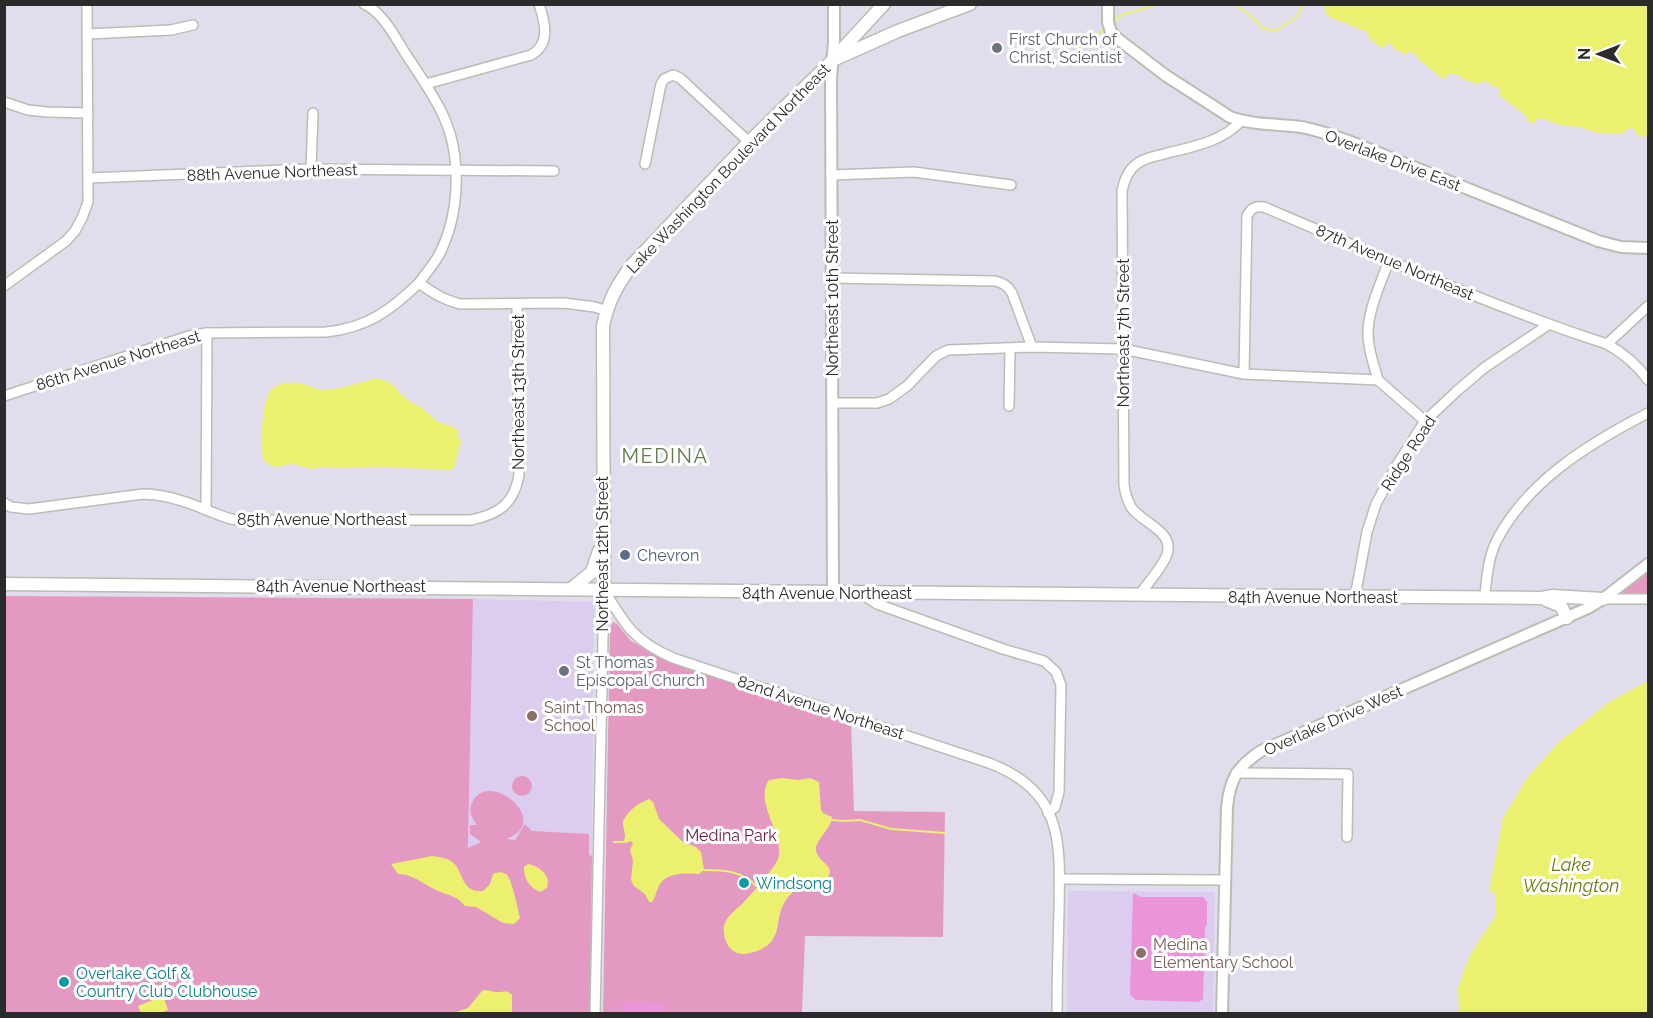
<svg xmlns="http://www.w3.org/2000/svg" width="1653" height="1018" viewBox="0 0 1653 1018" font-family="Raleway,sans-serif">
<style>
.education{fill:#dcccef}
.green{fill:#e499c3}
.pitch{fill:#eb94da}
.water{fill:#ebf06f}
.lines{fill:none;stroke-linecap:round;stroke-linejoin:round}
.stream{stroke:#ebf06f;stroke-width:2}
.minor-casing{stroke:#b6bfb1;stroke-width:12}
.tertiary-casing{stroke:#b6bfb1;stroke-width:14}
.secondary-casing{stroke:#b6bfb1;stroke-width:15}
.minor{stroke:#fff;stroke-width:9}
.tertiary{stroke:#fff;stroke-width:10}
.secondary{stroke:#fff;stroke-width:12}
.worship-dot{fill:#6b7280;stroke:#fff;stroke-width:2}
.service-dot{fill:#5c6f8a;stroke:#fff;stroke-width:2}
.education-dot{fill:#8d6e63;stroke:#fff;stroke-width:2}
.culture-dot{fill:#0f9aa8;stroke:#fff;stroke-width:2}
.labels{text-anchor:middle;stroke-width:6;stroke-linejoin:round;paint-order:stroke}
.worship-label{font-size:16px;fill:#5b616d;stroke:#fff;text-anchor:start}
.street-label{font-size:16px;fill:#2b2b2b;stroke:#fff}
.service-label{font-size:16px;fill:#4e5e75;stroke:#fff;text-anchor:start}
.education-label{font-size:16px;fill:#785e54;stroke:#fff;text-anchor:start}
.park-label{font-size:16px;fill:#69193c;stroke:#fff}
.culture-label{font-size:16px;fill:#0d838f;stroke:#fff;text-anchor:start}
.water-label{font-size:18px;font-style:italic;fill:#6e7b0d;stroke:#fff}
.quarter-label{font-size:20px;letter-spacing:1.5px;fill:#5f7c4a;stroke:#fff}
</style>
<rect width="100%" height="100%" fill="#e2dded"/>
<g class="education">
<polygon points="473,599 594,602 592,856 468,853"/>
<polygon points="1068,891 1215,892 1213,1013 1067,1014"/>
</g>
<g class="green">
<polygon points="1648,570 1648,597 1624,595 1623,591 1625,588"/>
<path d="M5,596L473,599L468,848L481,842L470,834V825H477C472,818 468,812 472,803C487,767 555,822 506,839L515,840L525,824L532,831L589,834V855L592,856L590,1013L5,1014Z"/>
<polygon points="613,622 617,624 631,641 663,658 792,702 851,721 854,811 945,812 943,937 805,936 802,1013 603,1014 610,627"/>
<circle cx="522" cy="786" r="10"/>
</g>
<g class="pitch">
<polygon points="1133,893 1141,897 1203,897 1207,902 1207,924 1205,928 1203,999 1199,1002 1136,1000 1130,995"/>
<polygon points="622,1002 664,1003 664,1013 622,1013"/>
</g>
<g class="water">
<polygon points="1324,5 1648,5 1648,137 1638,136 1633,128 1628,129 1622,134 1597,133 1580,127 1560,125 1543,119 1537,118 1534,124 1529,122 1524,114 1500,96 1499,89 1484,81 1478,84 1464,80 1457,74 1448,74 1445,79 1440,77 1417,58 1416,54 1409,51 1406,55 1395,49 1391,44 1387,43 1385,47 1380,47 1370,39 1367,32 1327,16"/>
<path d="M378,378C390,382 395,385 401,395L405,396L407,400L422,408L438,422L450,426L457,429L458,437L461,441L454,468L450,470L382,467L336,468L323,467L312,469L292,464L277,467L271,466L263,459C260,445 262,400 271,390C276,383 289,383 297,383C306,383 314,390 324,390C342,389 360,382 378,378Z"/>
<polygon points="1648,681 1648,1013 1459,1013 1458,987 1470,955 1496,915 1496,894 1489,891 1503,818 1527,778 1560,741 1611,701"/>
<path d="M782,778L798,780L810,778L819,782L821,810L823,813L832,817C832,828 816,839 816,849C816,861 834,865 829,875C824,888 810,880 801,885C797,887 794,891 791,894C768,916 791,943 750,953C743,955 735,954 730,948C725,942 723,933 724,926C726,917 734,911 741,905C750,896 774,869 778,859C786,836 753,802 769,780Z"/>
<path d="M649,799L653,802L659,819L683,842L696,847L701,852L704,870L699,874C685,873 664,872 658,888C655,894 656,897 652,902H649L645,894L634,886L631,880L633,861L630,850L633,843L631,841L626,843L623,842C628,834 622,829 623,821C630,809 637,804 649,799Z"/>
<path d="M432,856C438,857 445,857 451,861C465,870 459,893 483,891L490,884L493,874C497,872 503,871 507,875C512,880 518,910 520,918L514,924L503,923L476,907L465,906C458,896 447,895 436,890C422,884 414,874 398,874L391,864Z"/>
<path d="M528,864C540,867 551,875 547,888L540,892C530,888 523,878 524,867Z"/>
<path d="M484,990C489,990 492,992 497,992C503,993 506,989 512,995V1013H453L468,1008L482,991Z"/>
<polygon points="163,996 168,1010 160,1013 141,1013 138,1006"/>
</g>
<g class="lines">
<g class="stream">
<polyline points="1233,4 1249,14 1263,28 1275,31 1297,17 1302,6 1304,4"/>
<polyline points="1115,21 1121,15 1160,4"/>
<polyline points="1076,51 1104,29"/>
<polyline points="832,820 842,821 860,820 891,829 945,833"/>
<polyline points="614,842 623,842"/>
<path d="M704,870C723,870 743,871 756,886"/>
</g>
<defs>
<g id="minor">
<path d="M364,4C384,13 396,39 407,56C420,75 433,94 443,115C462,156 460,212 440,253C435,263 426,273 419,283"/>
<polyline points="88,34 171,30 193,25"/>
<path d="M426,84L531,55C551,44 545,22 539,4"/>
<polyline points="4,102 28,110 47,112 88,113"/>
<polyline points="645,164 661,84 664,79 673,75 680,78 749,142"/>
<polyline points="311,169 313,113"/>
<polyline points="831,175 914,172 1011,185"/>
<polyline points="89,178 311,169 554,171"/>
<path d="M831,278L995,281C1003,283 1007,285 1012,293L1032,347"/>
<polyline points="4,286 66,241 75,231 82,218 88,202 87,4"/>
<polyline points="1607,344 1648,306"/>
<path d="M1244,374L1247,216C1251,208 1255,206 1264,207C1377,255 1490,306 1607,344C1623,353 1638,366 1648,380"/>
<path d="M1378,380C1374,365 1368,350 1368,334C1368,309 1381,283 1389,260"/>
<path d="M4,396L192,335L207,333L326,332C367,328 391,310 419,283C433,293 444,300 460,304L564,303L595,307L606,311"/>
<polyline points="832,403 877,403 889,399 907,386 936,356 948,350 1032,347 1123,349 1244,374 1378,380 1425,421"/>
<polyline points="1009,406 1010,349"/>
<path d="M4,503L11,507L29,509L143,494C164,494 185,501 204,509C215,513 224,518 236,520H471C499,514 514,504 519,475L517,305"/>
<polyline points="206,509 207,333"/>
<path d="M604,590C625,625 634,641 673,658L989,763C1065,792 1060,844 1059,912C1058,946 1057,980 1057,1014"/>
<polyline points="860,593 877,604 1003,649 1044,661 1056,672 1061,685 1059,792 1055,807 1048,813"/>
<path d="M1139,595C1148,583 1160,570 1166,557C1177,531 1142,524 1131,507C1127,500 1125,492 1124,485L1122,191C1124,181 1129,169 1138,163C1145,158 1156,156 1164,154C1191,147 1222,142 1241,121"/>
<polyline points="1355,597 1367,532 1376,504 1397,465 1425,421 1457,391 1484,368 1548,325"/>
<path d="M1485,598C1486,580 1488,560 1495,544C1525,482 1590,443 1648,413"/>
<polyline points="1603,599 1648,599"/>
<polyline points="1236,773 1348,774 1347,837"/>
<polyline points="1059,879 1224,880"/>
<polyline points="595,1014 604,590"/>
</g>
<g id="tertiary">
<path d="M1108,4V22L1111,32L1118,39L1165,75L1230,117C1252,125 1277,124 1301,127C1318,130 1334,136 1351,142L1598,241L1621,247L1648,248"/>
<polyline points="833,593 831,79 834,41 834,4"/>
<path d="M1222,1014L1227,807C1230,779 1237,767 1261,751L1588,608L1603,599L1648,564"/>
</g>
<g id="secondary">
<polyline points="838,54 884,4"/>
<path d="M4,584C517,587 1029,596 1542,598L1553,596L1603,599"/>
<polyline points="571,589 592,572 599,551"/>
<path d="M604,590L603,326C608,301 618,283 633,264L749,142L833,60L898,31L970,4"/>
<polyline points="1546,600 1561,606 1567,618"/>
</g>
</defs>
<use href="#minor" class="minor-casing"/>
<use href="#tertiary" class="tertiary-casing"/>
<use href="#secondary" class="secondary-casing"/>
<use href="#minor" class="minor"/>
<use href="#tertiary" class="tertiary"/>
<use href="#secondary" class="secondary"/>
</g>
<g class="worship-dot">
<circle cx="997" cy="48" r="6"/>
<circle cx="564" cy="671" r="6"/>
</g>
<circle class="service-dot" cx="625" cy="555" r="6"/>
<g class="education-dot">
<circle cx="532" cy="716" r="6"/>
<circle cx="1141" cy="953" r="6"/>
</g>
<g class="culture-dot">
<circle cx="744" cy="883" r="6"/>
<circle cx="64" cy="982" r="6"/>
</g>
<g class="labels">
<g class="worship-label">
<text x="1009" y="45">First Church of<tspan x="1009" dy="18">Christ, Scientist</tspan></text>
<text x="576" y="668">St Thomas<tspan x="576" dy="18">Episcopal Church</tspan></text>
</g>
<g class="street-label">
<text transform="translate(1393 160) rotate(21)" y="6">Overlake Drive East</text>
<text transform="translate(728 168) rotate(-46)" y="6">Lake Washington Boulevard Northeast</text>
<text transform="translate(272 172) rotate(-2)" y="6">88th Avenue Northeast</text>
<text transform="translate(1395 262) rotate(23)" y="6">87th Avenue Northeast</text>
<text transform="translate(832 298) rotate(-90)" y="6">Northeast 10th Street</text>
<text transform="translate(1123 333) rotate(-90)" y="6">Northeast 7th Street</text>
<text transform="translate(118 360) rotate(-17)" y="6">86th Avenue Northeast</text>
<text transform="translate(518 392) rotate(-90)" y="6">Northeast 13th Street</text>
<text transform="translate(1408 453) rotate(-57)" y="6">Ridge Road</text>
<text x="322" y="525">85th Avenue Northeast</text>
<text transform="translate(602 554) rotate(-90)" y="6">Northeast 12th Street</text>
<text x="341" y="592">84th Avenue Northeast</text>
<text x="827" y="599">84th Avenue Northeast</text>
<text x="1313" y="603">84th Avenue Northeast</text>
<text transform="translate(821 707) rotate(18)" y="6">82nd Avenue Northeast</text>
<text transform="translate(1333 720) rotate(-24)" y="6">Overlake Drive West</text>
</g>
<g class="service-label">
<text x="637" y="561">Chevron</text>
</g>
<g class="education-label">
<text x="544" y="713">Saint Thomas<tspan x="544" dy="18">School</tspan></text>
<text x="1153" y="950">Medina<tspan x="1153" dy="18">Elementary School</tspan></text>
</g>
<g class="park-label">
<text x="731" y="841">Medina Park</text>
</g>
<g class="culture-label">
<text x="756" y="889">Windsong</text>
<text x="76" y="979">Overlake Golf &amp;<tspan x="76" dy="18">Country Club Clubhouse</tspan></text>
</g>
<g class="water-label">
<text x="1571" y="871">Lake<tspan x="1571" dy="21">Washington</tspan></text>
</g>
<g class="quarter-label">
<text x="665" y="463">MEDINA</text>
</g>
</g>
<rect width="1653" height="1018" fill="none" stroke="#2b2b2b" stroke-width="12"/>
<g transform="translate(1599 54) rotate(270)" stroke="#ffffff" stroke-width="4.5" paint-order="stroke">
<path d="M0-4.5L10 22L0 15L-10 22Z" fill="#2b2b2b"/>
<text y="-9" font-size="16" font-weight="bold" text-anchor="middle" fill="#2b2b2b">N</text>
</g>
</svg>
